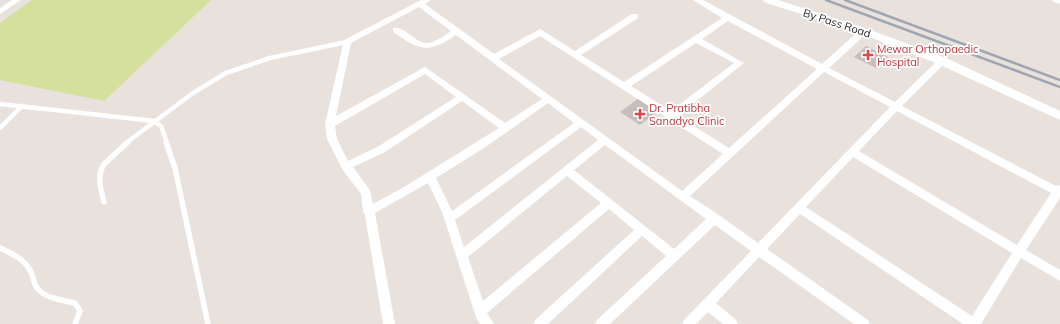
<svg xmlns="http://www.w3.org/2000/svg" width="1060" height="324" viewBox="0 0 1060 324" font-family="Mulish,sans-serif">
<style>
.pitch{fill:#d4e09c}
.building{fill:#c5bebc}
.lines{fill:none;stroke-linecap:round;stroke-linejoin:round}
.service-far1{stroke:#fff;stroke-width:4.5}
.service{stroke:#fff;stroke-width:5.5}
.minor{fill:#fff;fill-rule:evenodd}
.tertiary{fill:#fff;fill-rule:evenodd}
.rail{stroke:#a0a6b1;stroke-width:2.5}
.health-dot{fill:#e0444e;stroke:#fff;stroke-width:1.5}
.labels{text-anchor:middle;stroke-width:3.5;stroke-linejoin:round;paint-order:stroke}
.street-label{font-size:11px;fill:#292929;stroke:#fff}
.health-label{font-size:11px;fill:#be3a42;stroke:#fff;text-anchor:start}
</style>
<rect width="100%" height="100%" fill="#e9e1dc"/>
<polygon class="pitch" points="32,0 211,0 104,101 0,80 0,23"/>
<g class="building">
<polygon points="866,46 888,57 876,68 854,57"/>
<polygon points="639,98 658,111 640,125 620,112"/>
</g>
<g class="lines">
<g class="service-far1">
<polyline points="0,104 154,121 161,126 167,143"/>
<polyline points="0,128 22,106"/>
<polyline points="126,143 193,93 226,73 270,58 347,42"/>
</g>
<g class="service">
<polyline points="166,142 175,168 208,324"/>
<path d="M104,202C101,189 96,177 104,164L128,142"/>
<path d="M0,248C13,254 27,260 32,275C34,280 34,285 38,289C47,299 62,300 75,303L80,311L75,324"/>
</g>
<g class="minor">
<polygon points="12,0 21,0 0,14 0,8"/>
<path d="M421,0H431L425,4L494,54L540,29L575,51L632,14H638V18L581,55L624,82L722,18L693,0H703L822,64L861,29H867V33L829,68L895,102L939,59H945L946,61L945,63L902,106L1056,186L1060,185V198L1026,250L1060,270V281L1021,258L981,324H963L800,214L767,249L868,320L870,324H854L759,257L716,303L736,320L738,324H723L708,312L696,324H682L684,320L751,251L715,225L610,324H595L597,320L666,256L642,236L548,324H533L535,320L634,230L609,209L487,313L494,324H480L476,317L442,212L428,183L375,213L395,324H383L365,215L363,212L361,194L342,169L327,139L325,124L344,40ZM419,7L451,31C444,36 436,42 428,43C415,44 406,26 393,28V32C421,51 427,54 456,35L542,99L505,123L425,67L336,116L351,43ZM728,21L817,69L729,148L678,116L744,63L702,39ZM540,36L723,154L682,191L499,59ZM696,43L734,63L671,111L631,86ZM824,72L890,107L758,243L719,215L690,196ZM425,74L456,97L379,146L348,161L337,139L335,126ZM462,101L499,128L404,187L373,204L370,190L353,167L385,152ZM548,103L574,123L452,211L436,178L484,148ZM897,111L1051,193L1017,245L859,151ZM581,127L598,140L464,247L455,220ZM605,145L706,219L674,249L574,170ZM853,157L1012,253L972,316L806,207ZM567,176L601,203L483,301L468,257Z"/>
</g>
<g class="tertiary">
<polygon points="763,0 778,0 868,29 946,58 1060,111 1060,120 938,64 860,33 764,2"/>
<polygon points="1052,0 1060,0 1060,4 1053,2"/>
</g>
<g class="rail">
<polyline points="826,0 1060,87"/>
<polyline points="845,0 1060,80"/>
</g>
</g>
<g class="health-dot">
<path d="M866 49h4v4h4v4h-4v4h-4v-4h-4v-4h4z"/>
<path d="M638 108h4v4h4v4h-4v4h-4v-4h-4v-4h4z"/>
</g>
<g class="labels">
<g class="street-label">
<text transform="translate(837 23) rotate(18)" y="4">By Pass Road</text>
</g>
<g class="health-label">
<text x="877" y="53">Mewar Orthopaedic<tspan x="877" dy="13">Hospital</tspan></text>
<text x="649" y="112">Dr. Pratibha<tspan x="649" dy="13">Sanadya Clinic</tspan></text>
</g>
</g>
</svg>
